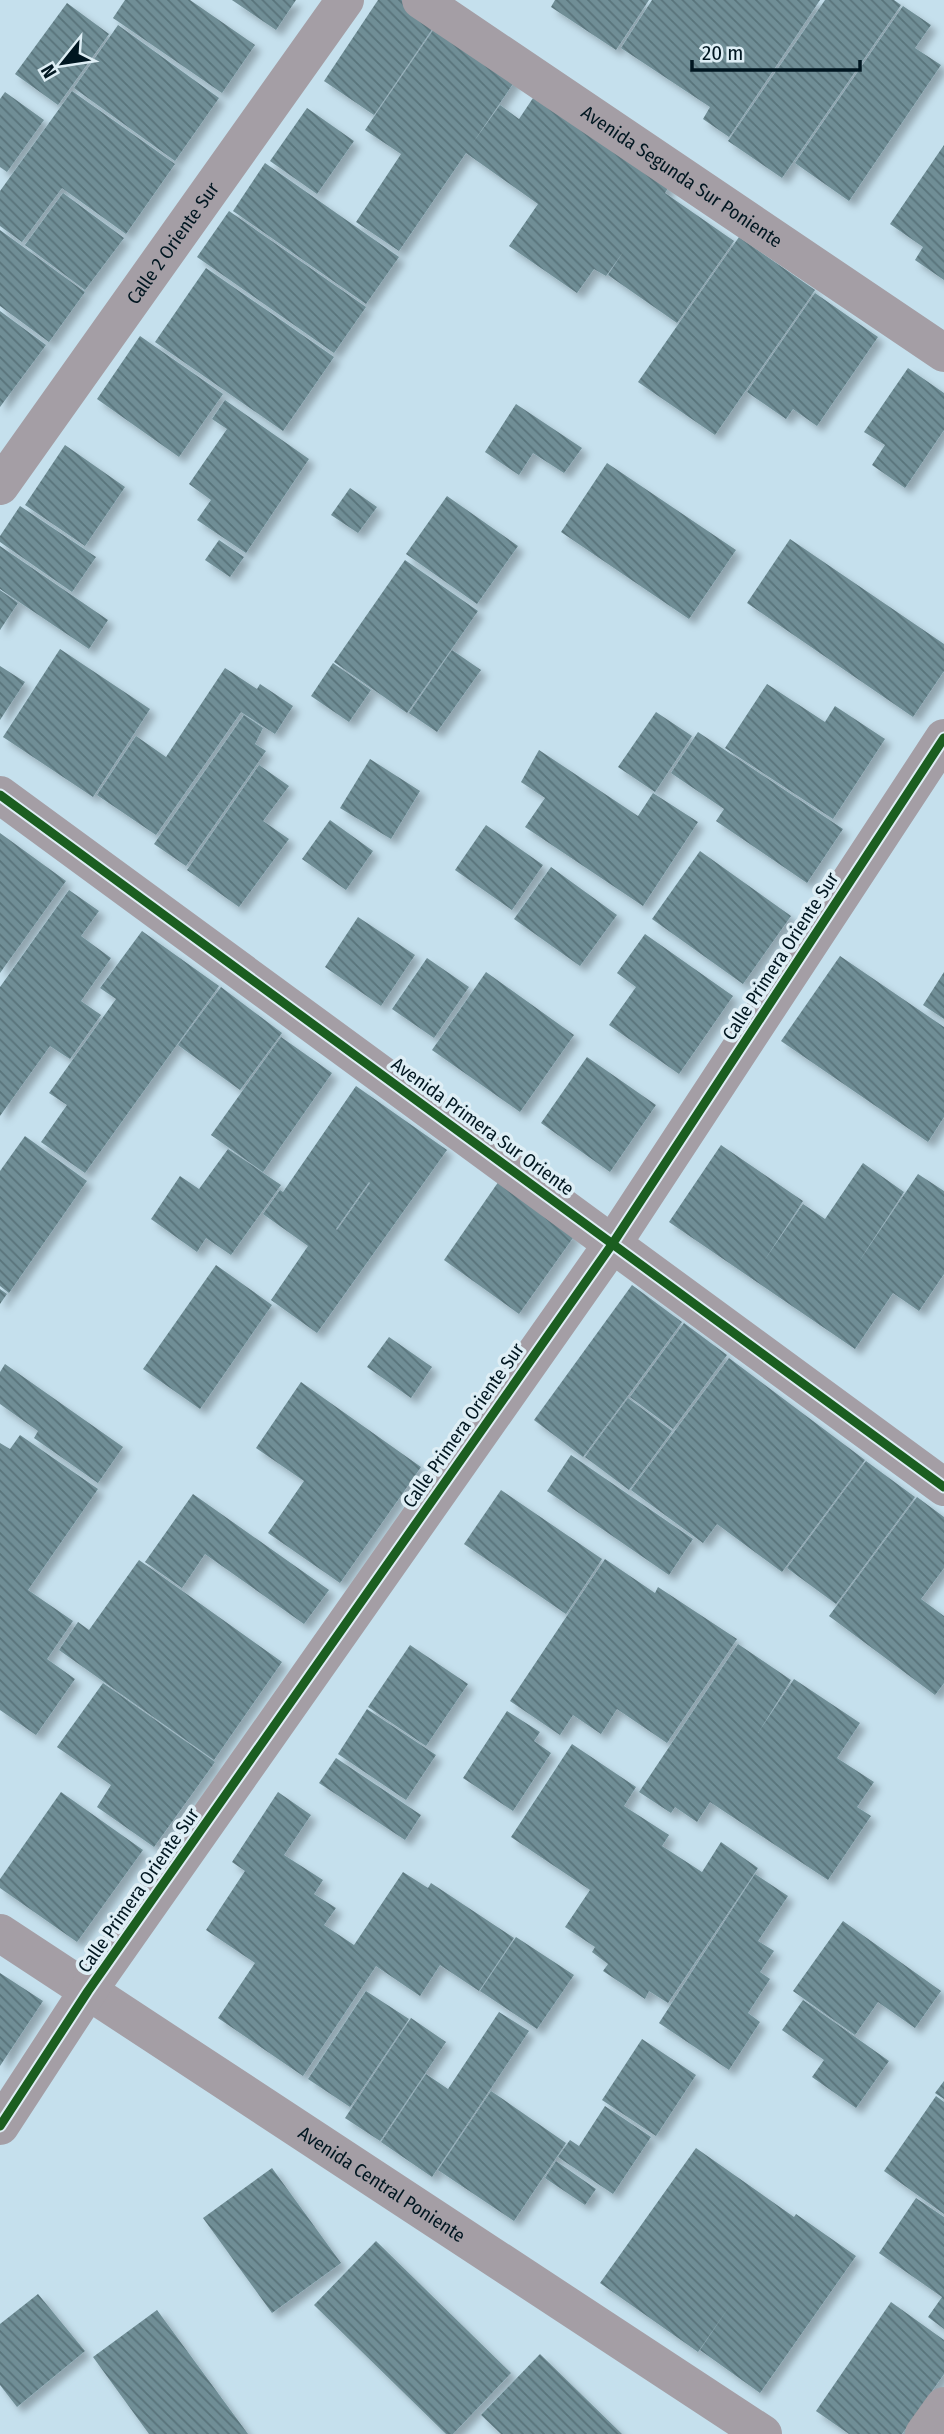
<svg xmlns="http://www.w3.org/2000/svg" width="944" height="2434" viewBox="0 0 944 2434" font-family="'Fira Sans Condensed',sans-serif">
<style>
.building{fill:url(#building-back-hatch);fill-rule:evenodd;filter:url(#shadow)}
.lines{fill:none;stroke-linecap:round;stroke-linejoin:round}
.minor{stroke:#a49ea5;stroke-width:38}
.cycleway-casing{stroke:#deeef5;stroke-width:13}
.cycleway{stroke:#1b5e20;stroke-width:9}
.labels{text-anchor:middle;stroke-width:7;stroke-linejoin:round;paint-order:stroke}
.street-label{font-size:19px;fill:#001620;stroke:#deeef5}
</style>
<defs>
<pattern id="building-back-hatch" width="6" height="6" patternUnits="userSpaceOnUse" patternTransform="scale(1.75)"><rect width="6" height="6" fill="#6f8e96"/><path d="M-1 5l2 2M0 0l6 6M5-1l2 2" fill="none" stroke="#59737a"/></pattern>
<filter id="shadow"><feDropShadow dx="6" dy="6" stdDeviation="3.5" flood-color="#0004"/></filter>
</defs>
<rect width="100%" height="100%" fill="#c5e0ed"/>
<g class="building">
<polygon points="125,0 190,0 255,45 222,93 113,18"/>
<polygon points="232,0 296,0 276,30"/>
<polygon points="378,0 405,0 437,22 374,115 324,81"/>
<polygon points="555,0 649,0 616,50 551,7"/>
<polygon points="652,0 820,0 729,137 703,119 710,107 621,48"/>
<polygon points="825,0 894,0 901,5 782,178 728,141"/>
<polygon points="67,3 109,34 58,105 15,74"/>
<polygon points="903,6 931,25 915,48 941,65 849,201 795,163"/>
<polygon points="440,20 519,75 472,144 500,105 519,119 537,92 670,185 665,193 734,241 677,323 608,275 623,252 606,276 594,269 577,293 509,246 538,204 466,153 399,251 356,222 401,154 365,130"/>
<polygon points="118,25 219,98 175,161 74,88"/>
<polygon points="72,91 175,164 126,234 62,188 22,242 0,226 0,191"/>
<polygon points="5,92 44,120 7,172 0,167 0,99"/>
<polygon points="307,108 354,141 317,194 270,161"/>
<polygon points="944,145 944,280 915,260 923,247 890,224"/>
<polygon points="265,163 399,257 366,304 233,211"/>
<polygon points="63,193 124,238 85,290 25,245"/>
<polygon points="229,211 366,307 334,353 197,257"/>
<polygon points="0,230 85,292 49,342 0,306"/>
<polygon points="739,237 815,290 715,435 638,382"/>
<polygon points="206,268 334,357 283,431 155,342"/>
<polygon points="815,293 878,337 817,426 793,409 786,419 747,392"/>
<polygon points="0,311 46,345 0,407"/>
<polygon points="140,336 223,394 179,457 97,399"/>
<polygon points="908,368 944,393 944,430 905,488 872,465 885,445 864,432"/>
<polygon points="225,400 309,459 246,553 197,520 211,500 189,484 227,429 212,419"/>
<polygon points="516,404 582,448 564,473 533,453 519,475 485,452"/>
<polygon points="65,445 125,487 85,546 25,505"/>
<polygon points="607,463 736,550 689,619 561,532"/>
<polygon points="350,488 377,507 358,533 331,515"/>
<polygon points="447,496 518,546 477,604 406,554"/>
<polygon points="20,506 96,557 72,592 0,542 0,536"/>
<polygon points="790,539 944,644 944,671 913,717 747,603"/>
<polygon points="219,540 244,557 230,577 205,560"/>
<polygon points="0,546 108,620 89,649 0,589"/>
<polygon points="405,560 478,611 407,713 334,662"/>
<polygon points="0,590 18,603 0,630"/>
<polygon points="60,649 150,709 93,797 3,737"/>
<polygon points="452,650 481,670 437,732 409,713"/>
<polygon points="333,663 371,690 349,722 311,696"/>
<polygon points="0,666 25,682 0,720"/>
<polygon points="225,668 257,689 260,684 293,706 275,734 241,712 156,835 97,795 136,736 166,757"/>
<polygon points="767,684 825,722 835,706 885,739 833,819 725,748"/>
<polygon points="656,712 692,736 655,792 618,767"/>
<polygon points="244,715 263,728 255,744 266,751 186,866 154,844"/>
<polygon points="698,732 843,829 807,883 716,821 724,809 671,773"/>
<polygon points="539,750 638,816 653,793 698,822 643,906 525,827 545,798 521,782"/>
<polygon points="370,759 420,791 391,839 340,808"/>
<polygon points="259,765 289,786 263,821 289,839 239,907 187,870"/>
<polygon points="330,820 373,851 346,890 302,859"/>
<polygon points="486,825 543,865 512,910 455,870"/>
<polygon points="0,833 66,881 0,973"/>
<polygon points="700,851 791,916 743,984 652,919"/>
<polygon points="551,867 617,915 580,966 514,919"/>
<polygon points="69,890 99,911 81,936 111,958 81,1001 101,1015 70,1059 50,1046 0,1116 0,987"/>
<polygon points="358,917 415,955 381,1006 325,967"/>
<polygon points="142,931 219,986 85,1173 41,1142 67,1105 49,1093 116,999 100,988"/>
<polygon points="645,934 733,996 679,1074 609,1025 636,987 617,973"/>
<polygon points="840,956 944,1027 944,1117 928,1142 781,1041"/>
<polygon points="427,958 469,987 434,1038 392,1009"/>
<polygon points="486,972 574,1035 520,1112 432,1050"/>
<polygon points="944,972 944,1019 923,1005"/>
<polygon points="221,987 282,1033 240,1090 178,1045"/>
<polygon points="281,1037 332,1073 263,1172 211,1135"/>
<polygon points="587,1057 656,1105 610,1172 541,1123"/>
<path d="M356,1086L447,1150L317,1333L271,1300L308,1246L263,1214L280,1190L283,1192ZM369,1182L370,1183L337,1230L336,1229Z"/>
<polygon points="25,1136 87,1181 9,1293 0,1286 0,1171"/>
<polygon points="721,1145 803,1201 764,1261 803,1204 825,1219 863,1163 904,1192 856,1266 918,1174 944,1191 944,1274 919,1311 893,1293 855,1349 669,1222"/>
<polygon points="228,1149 281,1185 231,1255 206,1238 197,1252 151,1219 180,1176 199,1189"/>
<polygon points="499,1181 575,1235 519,1314 444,1260"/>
<polygon points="216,1265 272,1305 200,1409 143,1369"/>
<polygon points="632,1285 682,1322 583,1457 534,1420"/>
<polygon points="0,1289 7,1294 0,1304"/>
<polygon points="684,1323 727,1355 673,1429 630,1397"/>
<polygon points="389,1337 432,1367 411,1398 367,1367"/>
<polygon points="729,1358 865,1460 782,1572 717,1524 703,1543 631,1490"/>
<polygon points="5,1364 123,1447 98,1483 34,1438 38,1431 0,1404 0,1372"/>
<polygon points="301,1382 421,1467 340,1583 268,1533 304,1481 256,1448"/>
<polygon points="628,1398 672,1431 629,1490 585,1457"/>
<polygon points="20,1435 98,1489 28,1590 73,1621 47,1659 75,1679 36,1735 0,1710 0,1443 10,1449"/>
<polygon points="571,1455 693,1539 669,1575 547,1491"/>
<polygon points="866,1461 915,1497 836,1604 787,1568"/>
<polygon points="501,1490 602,1559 566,1614 464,1544"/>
<polygon points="193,1494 329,1590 304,1624 205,1554 182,1588 145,1562"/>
<polygon points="917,1497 944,1517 944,1568 921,1599 944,1616 944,1683 935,1695 829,1616"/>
<polygon points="605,1559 655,1593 658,1587 737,1639 667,1743 617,1709 601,1734 573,1715 560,1735 510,1701"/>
<polygon points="139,1560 282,1662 214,1760 59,1650 78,1622 89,1630"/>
<polygon points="738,1644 791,1680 758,1733 794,1679 860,1723 837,1758 874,1782 857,1807 871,1816 828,1880 710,1802 697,1822 675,1807 671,1813 639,1792"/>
<polygon points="410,1645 468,1684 426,1746 368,1707"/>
<polygon points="103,1683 215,1762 154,1847 97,1807 111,1785 57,1747"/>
<polygon points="367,1709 436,1755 406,1800 338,1754"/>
<polygon points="507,1711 540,1732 534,1741 551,1753 513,1811 463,1778"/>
<polygon points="572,1744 636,1787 624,1806 669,1835 662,1846 702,1872 721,1842 758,1868 668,2003 649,1991 645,1999 603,1971 608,1964 592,1952 595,1947 565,1927 590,1890 511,1837"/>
<polygon points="336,1758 421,1815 405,1840 319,1783"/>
<polygon points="61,1792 143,1850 77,1942 0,1888 0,1879"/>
<polygon points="278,1792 311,1815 284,1855 323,1880 314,1894 336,1908 324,1925 354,1945 403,1872 428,1888 431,1883 514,1938 479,1991 440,1965 420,1996 376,1966 303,2076 218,2018 255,1963 206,1930 245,1871 232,1862"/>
<polygon points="755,1874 788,1896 758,1941 774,1951 760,1972 770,1979 748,2013 760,2022 729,2070 659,2023"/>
<polygon points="843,1921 941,1991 915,2028 878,2002 855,2035 793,1991"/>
<polygon points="516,1937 574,1975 537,2029 480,1991"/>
<polygon points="0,1973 43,2001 0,2066"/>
<polygon points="366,1991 409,2019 350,2107 308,2079"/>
<polygon points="803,2000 889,2061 856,2108 812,2077 824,2060 782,2030"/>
<polygon points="499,2012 529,2031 432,2177 381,2142 426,2074 448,2089"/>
<polygon points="411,2018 446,2042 380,2141 345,2118"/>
<polygon points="642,2039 696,2075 656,2136 602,2100"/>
<polygon points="944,2081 944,2099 935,2093"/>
<polygon points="491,2091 566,2143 514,2221 438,2170"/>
<polygon points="936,2096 944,2102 944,2214 884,2171"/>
<polygon points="605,2106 651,2137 613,2194 558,2157 570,2140 579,2146"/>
<polygon points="696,2148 794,2217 796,2214 856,2256 760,2393 700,2350 731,2304 698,2352 600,2283"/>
<polygon points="556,2161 596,2189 585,2205 545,2178"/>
<polygon points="272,2168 341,2263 272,2313 203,2218"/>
<polygon points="916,2198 944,2217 944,2329 928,2317 942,2297 879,2253"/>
<polygon points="376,2241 511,2373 453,2434 446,2434 314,2305"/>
<polygon points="38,2294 85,2351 17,2407 0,2385 0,2324"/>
<polygon points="891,2302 944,2340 944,2374 902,2434 849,2434 816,2411"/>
<polygon points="157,2310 248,2434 149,2434 93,2357"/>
<polygon points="540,2354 622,2434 501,2434 481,2415"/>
</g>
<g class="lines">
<g class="minor">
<path id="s1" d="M421,0L944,353"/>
<path id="s2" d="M0,486L345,0"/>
<polyline points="0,795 944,1487"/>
<path id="s3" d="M0,1933L763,2434"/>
<polyline points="0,2126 88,1991 613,1243 944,738"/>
<polyline points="924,2434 944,2406"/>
</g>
<defs>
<g id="cycleway">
<polyline points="0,795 944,1487"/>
<polyline points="0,2126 88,1991 613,1243 944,738"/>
</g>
</defs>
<use href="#cycleway" class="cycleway-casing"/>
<use href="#cycleway" class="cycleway"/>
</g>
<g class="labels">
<g class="street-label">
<text dy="7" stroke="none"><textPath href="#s1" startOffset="315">Avenida Segunda Sur Poniente</textPath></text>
<text dy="7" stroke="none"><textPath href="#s2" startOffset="298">Calle 2 Oriente Sur</textPath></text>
<text transform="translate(780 956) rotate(-57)" y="7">Calle Primera Oriente Sur</text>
<text transform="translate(483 1126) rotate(36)" y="7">Avenida Primera Sur Oriente</text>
<text transform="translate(463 1425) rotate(-55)" y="7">Calle Primera Oriente Sur</text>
<text transform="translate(138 1890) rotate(-55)" y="7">Calle Primera Oriente Sur</text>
<text dy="7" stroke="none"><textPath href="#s3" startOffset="457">Avenida Central Poniente</textPath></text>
</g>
</g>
<g transform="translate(63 63) rotate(240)" stroke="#deeef5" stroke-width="5" paint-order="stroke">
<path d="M0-5L12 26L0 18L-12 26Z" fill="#001620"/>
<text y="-10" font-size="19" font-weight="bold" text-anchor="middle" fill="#001620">N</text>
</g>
<path d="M692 60v10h168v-10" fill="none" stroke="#001620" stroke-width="3.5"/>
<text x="702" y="60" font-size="21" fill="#001620" stroke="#deeef5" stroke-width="5" paint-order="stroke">20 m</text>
</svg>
